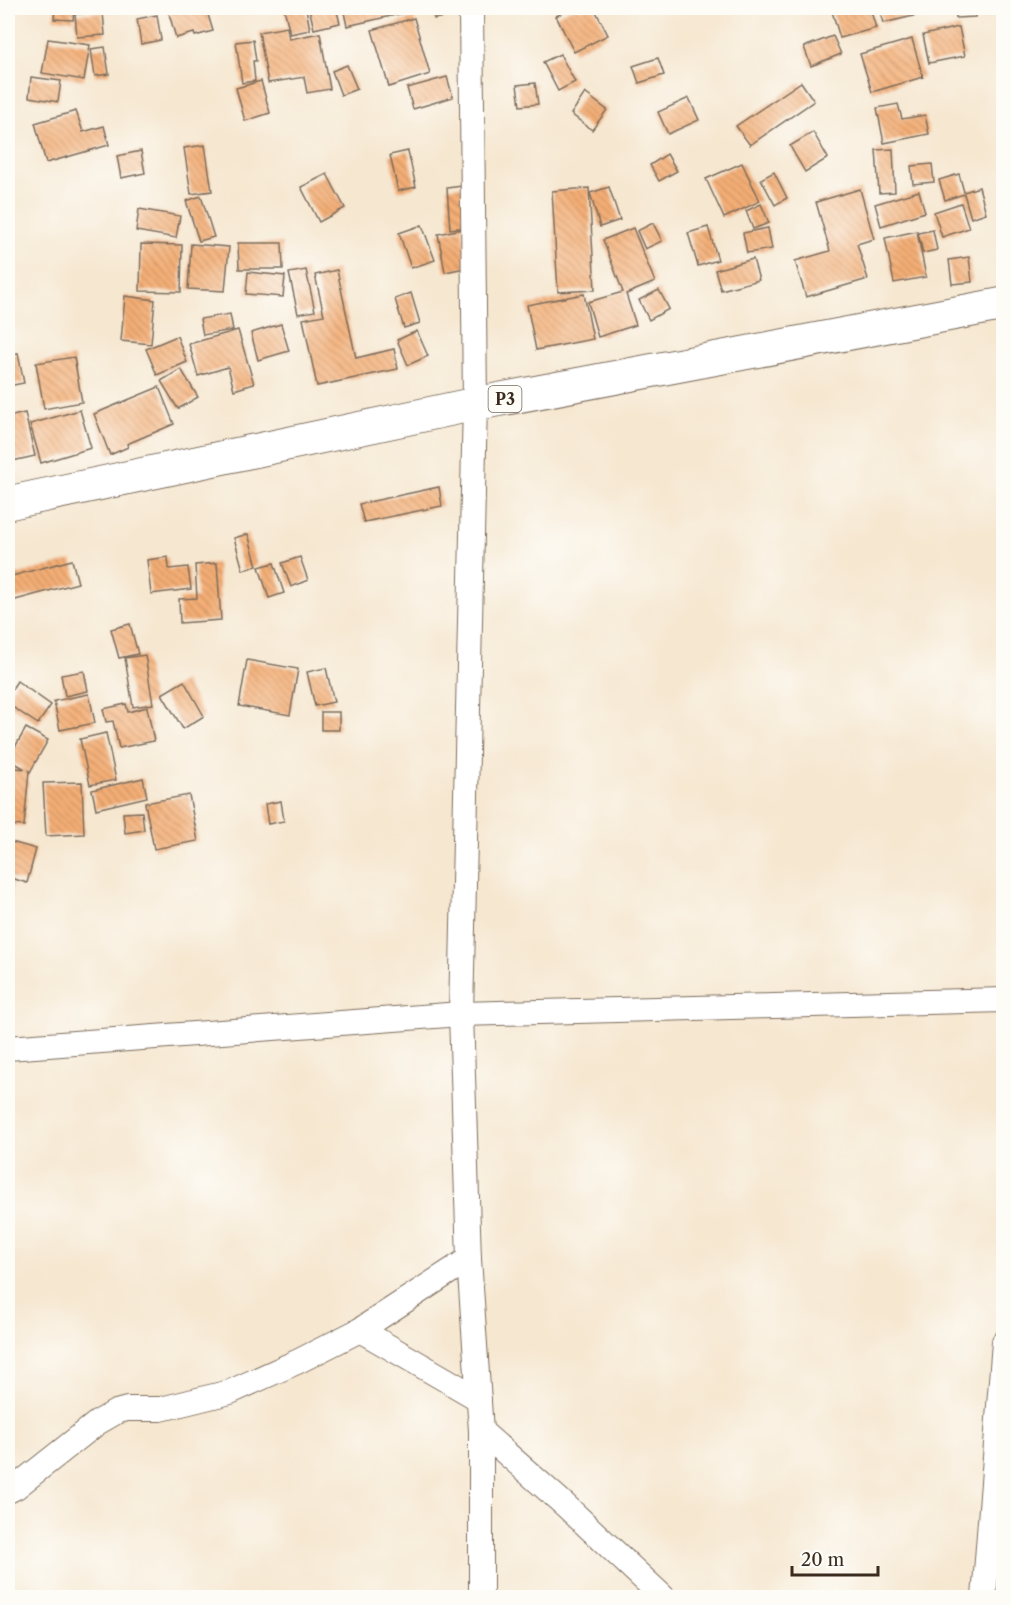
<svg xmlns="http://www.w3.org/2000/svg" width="1011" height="1605" viewBox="0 0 1011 1605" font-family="'Libre Caslon Text',serif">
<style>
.building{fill:url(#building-back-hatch)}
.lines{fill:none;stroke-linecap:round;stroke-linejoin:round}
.minor-casing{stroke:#7c6c5c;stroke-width:26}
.primary-casing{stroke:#7c6c5c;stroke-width:35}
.minor{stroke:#fff;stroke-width:24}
.primary{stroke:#fff;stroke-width:33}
.labels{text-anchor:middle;stroke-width:4.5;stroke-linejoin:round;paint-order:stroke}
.shield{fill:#fdfcf7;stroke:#75695f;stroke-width:1.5}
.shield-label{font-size:16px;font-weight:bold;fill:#3b2a1e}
</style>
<defs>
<pattern id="building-back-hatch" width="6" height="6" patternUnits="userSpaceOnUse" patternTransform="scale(1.5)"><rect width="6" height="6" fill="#f5af76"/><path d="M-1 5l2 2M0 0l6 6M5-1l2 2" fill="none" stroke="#c88f60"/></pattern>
</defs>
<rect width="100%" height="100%" fill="#fdfcf7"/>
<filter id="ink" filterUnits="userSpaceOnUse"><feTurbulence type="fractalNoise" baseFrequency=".0167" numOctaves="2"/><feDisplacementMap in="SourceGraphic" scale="12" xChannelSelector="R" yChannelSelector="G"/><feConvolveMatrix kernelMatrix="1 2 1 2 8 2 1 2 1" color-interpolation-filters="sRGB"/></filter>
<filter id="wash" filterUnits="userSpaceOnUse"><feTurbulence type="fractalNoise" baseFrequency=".008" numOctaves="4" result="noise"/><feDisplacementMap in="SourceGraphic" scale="24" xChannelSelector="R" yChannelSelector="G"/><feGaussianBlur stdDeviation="1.35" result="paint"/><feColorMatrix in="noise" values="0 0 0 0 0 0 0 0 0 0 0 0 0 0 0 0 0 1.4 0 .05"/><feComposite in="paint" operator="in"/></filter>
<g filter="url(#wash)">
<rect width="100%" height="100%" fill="#f6e7d0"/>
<g id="blocks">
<g class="building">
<polygon points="55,8 74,8 73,20 54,19"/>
<polygon points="177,8 206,8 213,31 195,36 194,33 176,38 168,10"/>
<polygon points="284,8 306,8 310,30 290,34"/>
<polygon points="309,8 336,8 340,23 314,29"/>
<polygon points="343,8 416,8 417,10 347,26"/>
<polygon points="432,8 455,8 456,15 434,19"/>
<polygon points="572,8 594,8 608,35 574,52 556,16"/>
<polygon points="831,8 870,8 876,28 840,38"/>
<polygon points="879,8 948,8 883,23"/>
<polygon points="956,8 975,8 975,17 956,18"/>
<polygon points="103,12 105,35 77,37 75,14"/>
<polygon points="157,15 161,40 141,44 137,19"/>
<polygon points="414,18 430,74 389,87 372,30"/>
<polygon points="287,27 289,39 320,33 330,89 307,93 304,77 268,83 259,32"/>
<polygon points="959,27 965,56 929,63 923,35"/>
<polygon points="833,36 841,54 811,66 804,47"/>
<polygon points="48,39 90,45 84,80 42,73"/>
<polygon points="912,39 923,77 872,92 860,54"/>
<polygon points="253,40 256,61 253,61 255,81 242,83 236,42"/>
<polygon points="105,47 109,74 95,76 91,49"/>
<polygon points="560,54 575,82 558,91 543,62"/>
<polygon points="658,58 664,75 639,83 633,66"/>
<polygon points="347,65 357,89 341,95 332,71"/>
<polygon points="31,77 61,81 58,102 29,97"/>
<polygon points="447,77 453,97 413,109 407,88"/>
<polygon points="261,81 270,113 245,121 236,88"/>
<polygon points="801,82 814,101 750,145 736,126"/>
<polygon points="535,83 538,104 520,106 517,85"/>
<polygon points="585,93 607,110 592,130 571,114"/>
<polygon points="689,98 699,120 668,134 658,112"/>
<polygon points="898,104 902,119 925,115 929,134 884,143 877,108"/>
<polygon points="76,111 83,132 104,126 109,145 46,163 35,123"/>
<polygon points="813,132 828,158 805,172 790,146"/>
<polygon points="205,145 212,191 191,194 184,148"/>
<polygon points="893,149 895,192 879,193 876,150"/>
<polygon points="141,151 145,173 121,178 117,156"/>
<polygon points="408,151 416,187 398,191 390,155"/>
<polygon points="667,154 677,171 659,181 650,165"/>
<polygon points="742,163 760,201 724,218 706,179"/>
<polygon points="932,164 934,182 913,184 911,166"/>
<polygon points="774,172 787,198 775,205 761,179"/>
<polygon points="327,174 345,208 319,222 301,187"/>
<polygon points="959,174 964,192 979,187 986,213 971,218 964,194 945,200 939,180"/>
<polygon points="462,186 466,227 450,229 447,188"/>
<polygon points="609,187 620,220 600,227 590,193"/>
<polygon points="589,188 595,290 558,292 552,191"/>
<polygon points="860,189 874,239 857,244 868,279 806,297 795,261 830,251 816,202"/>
<polygon points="919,191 925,212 881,226 875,204"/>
<polygon points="201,196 214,237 199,241 186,201"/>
<polygon points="961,203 969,228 942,237 934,212"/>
<polygon points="761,204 769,223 753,229 746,211"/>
<polygon points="139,209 180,216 176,238 136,231"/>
<polygon points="653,223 662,241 645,249 637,231"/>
<polygon points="422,225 435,260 411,268 399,233"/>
<polygon points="708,227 718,260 698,266 688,233"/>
<polygon points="633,228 655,282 626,294 636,325 598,337 588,302 623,292 603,240"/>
<polygon points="768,228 772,249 747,253 743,233"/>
<polygon points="462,229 470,267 445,272 438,234"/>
<polygon points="933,230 937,250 923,253 918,233"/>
<polygon points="917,231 926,277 894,283 885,238"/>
<polygon points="238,243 282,243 283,269 239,269"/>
<polygon points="141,244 182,245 181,292 140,291"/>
<polygon points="191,244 229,247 225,291 188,289"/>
<polygon points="969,257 972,282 952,284 949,260"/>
<polygon points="753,259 759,280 721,290 715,270"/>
<polygon points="306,270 315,311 298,314 289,273"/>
<polygon points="337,270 356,358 394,349 398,369 317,386 303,319 324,315 315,275"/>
<polygon points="248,272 285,276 283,297 246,294"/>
<polygon points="659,290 669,309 649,320 639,300"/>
<polygon points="411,293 420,323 404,328 395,299"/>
<polygon points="584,294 593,339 536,350 527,305"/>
<polygon points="125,296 155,300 151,344 121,341"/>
<polygon points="230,314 233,330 203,335 200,319"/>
<polygon points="281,324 289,351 258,360 251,333"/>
<polygon points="238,330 254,384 234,390 228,367 198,376 189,344"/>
<polygon points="417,331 428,356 408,365 397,340"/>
<polygon points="177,336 187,362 157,375 146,349"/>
<polygon points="18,353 24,383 8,386 8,355"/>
<polygon points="74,357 82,402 44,409 36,363"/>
<polygon points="181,369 198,397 178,409 161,381"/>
<polygon points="159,387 174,424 127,444 128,447 110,455 94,414"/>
<polygon points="80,410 91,448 41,463 30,424"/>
<polygon points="25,413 35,456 8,462 8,417"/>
<polygon points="439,487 442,506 364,522 359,504"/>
<polygon points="248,534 257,566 243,570 234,538"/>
<polygon points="168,557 169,569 188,567 191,589 151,594 147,560"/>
<polygon points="300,557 308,580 291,587 282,563"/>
<polygon points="72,560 78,583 8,602 8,577"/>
<polygon points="217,563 221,620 180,623 179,599 197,598 195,565"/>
<polygon points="274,563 284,593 269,598 259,567"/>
<polygon points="130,624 138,654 119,658 111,629"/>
<polygon points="145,655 153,704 133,707 125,658"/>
<polygon points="247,660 298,669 290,715 239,706"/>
<polygon points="326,668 334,702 315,706 307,672"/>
<polygon points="84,671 88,691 65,696 61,675"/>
<polygon points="17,681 51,705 38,724 8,704 8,695"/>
<polygon points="184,681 204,716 183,729 162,694"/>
<polygon points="89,694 95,723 60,730 54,701"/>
<polygon points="126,704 128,712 147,707 154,741 119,748 113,721 106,722 103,709"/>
<rect x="321" y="712" width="18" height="18"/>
<polygon points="26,728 48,740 30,772 29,771 24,826 8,825 8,767 25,769 8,759"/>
<polygon points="106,733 116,780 90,785 80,739"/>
<polygon points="143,778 147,797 96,809 92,790"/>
<polygon points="82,782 84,834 46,836 43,783"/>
<polygon points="189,795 198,841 154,849 145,803"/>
<polygon points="281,801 284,821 268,824 265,804"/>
<polygon points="142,812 144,830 125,833 123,813"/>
<polygon points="8,841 36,849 27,883 8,877"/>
<polygon points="8,881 12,881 10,905 8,905"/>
</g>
</g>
</g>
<g filter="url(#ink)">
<use href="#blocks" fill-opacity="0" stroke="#7c6c5c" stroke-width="1.5"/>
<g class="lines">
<defs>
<g id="minor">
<polyline points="471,8 475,404 461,1014 469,1259 481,1431 481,1598"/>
<polyline points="8,1048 461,1014 1004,1000"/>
<polyline points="360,1330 479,1399"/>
<polyline points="481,1431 566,1506 664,1598"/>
<polyline points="8,1491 16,1487 97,1423 116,1412 127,1409 161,1409 230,1392 299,1361 360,1330 469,1259"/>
<polyline points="984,1598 1004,1342"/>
</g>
<polyline id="primary" points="8,503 475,404 1004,304"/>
</defs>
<use href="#minor" class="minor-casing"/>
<use href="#primary" class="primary-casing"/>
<use href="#minor" class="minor"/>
<use href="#primary" class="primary"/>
</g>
</g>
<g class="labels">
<rect class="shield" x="488.5" y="386" width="33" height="26" rx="4.5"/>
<g class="shield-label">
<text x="505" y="405">P3</text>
</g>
</g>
<rect width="1011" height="1605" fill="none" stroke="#fdfcf7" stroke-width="30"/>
<path d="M792 1566v9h86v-9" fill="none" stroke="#3b2a1e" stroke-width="3"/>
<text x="801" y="1566" font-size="18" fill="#3b2a1e" stroke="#fdfcf7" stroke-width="4.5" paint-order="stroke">20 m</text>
</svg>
